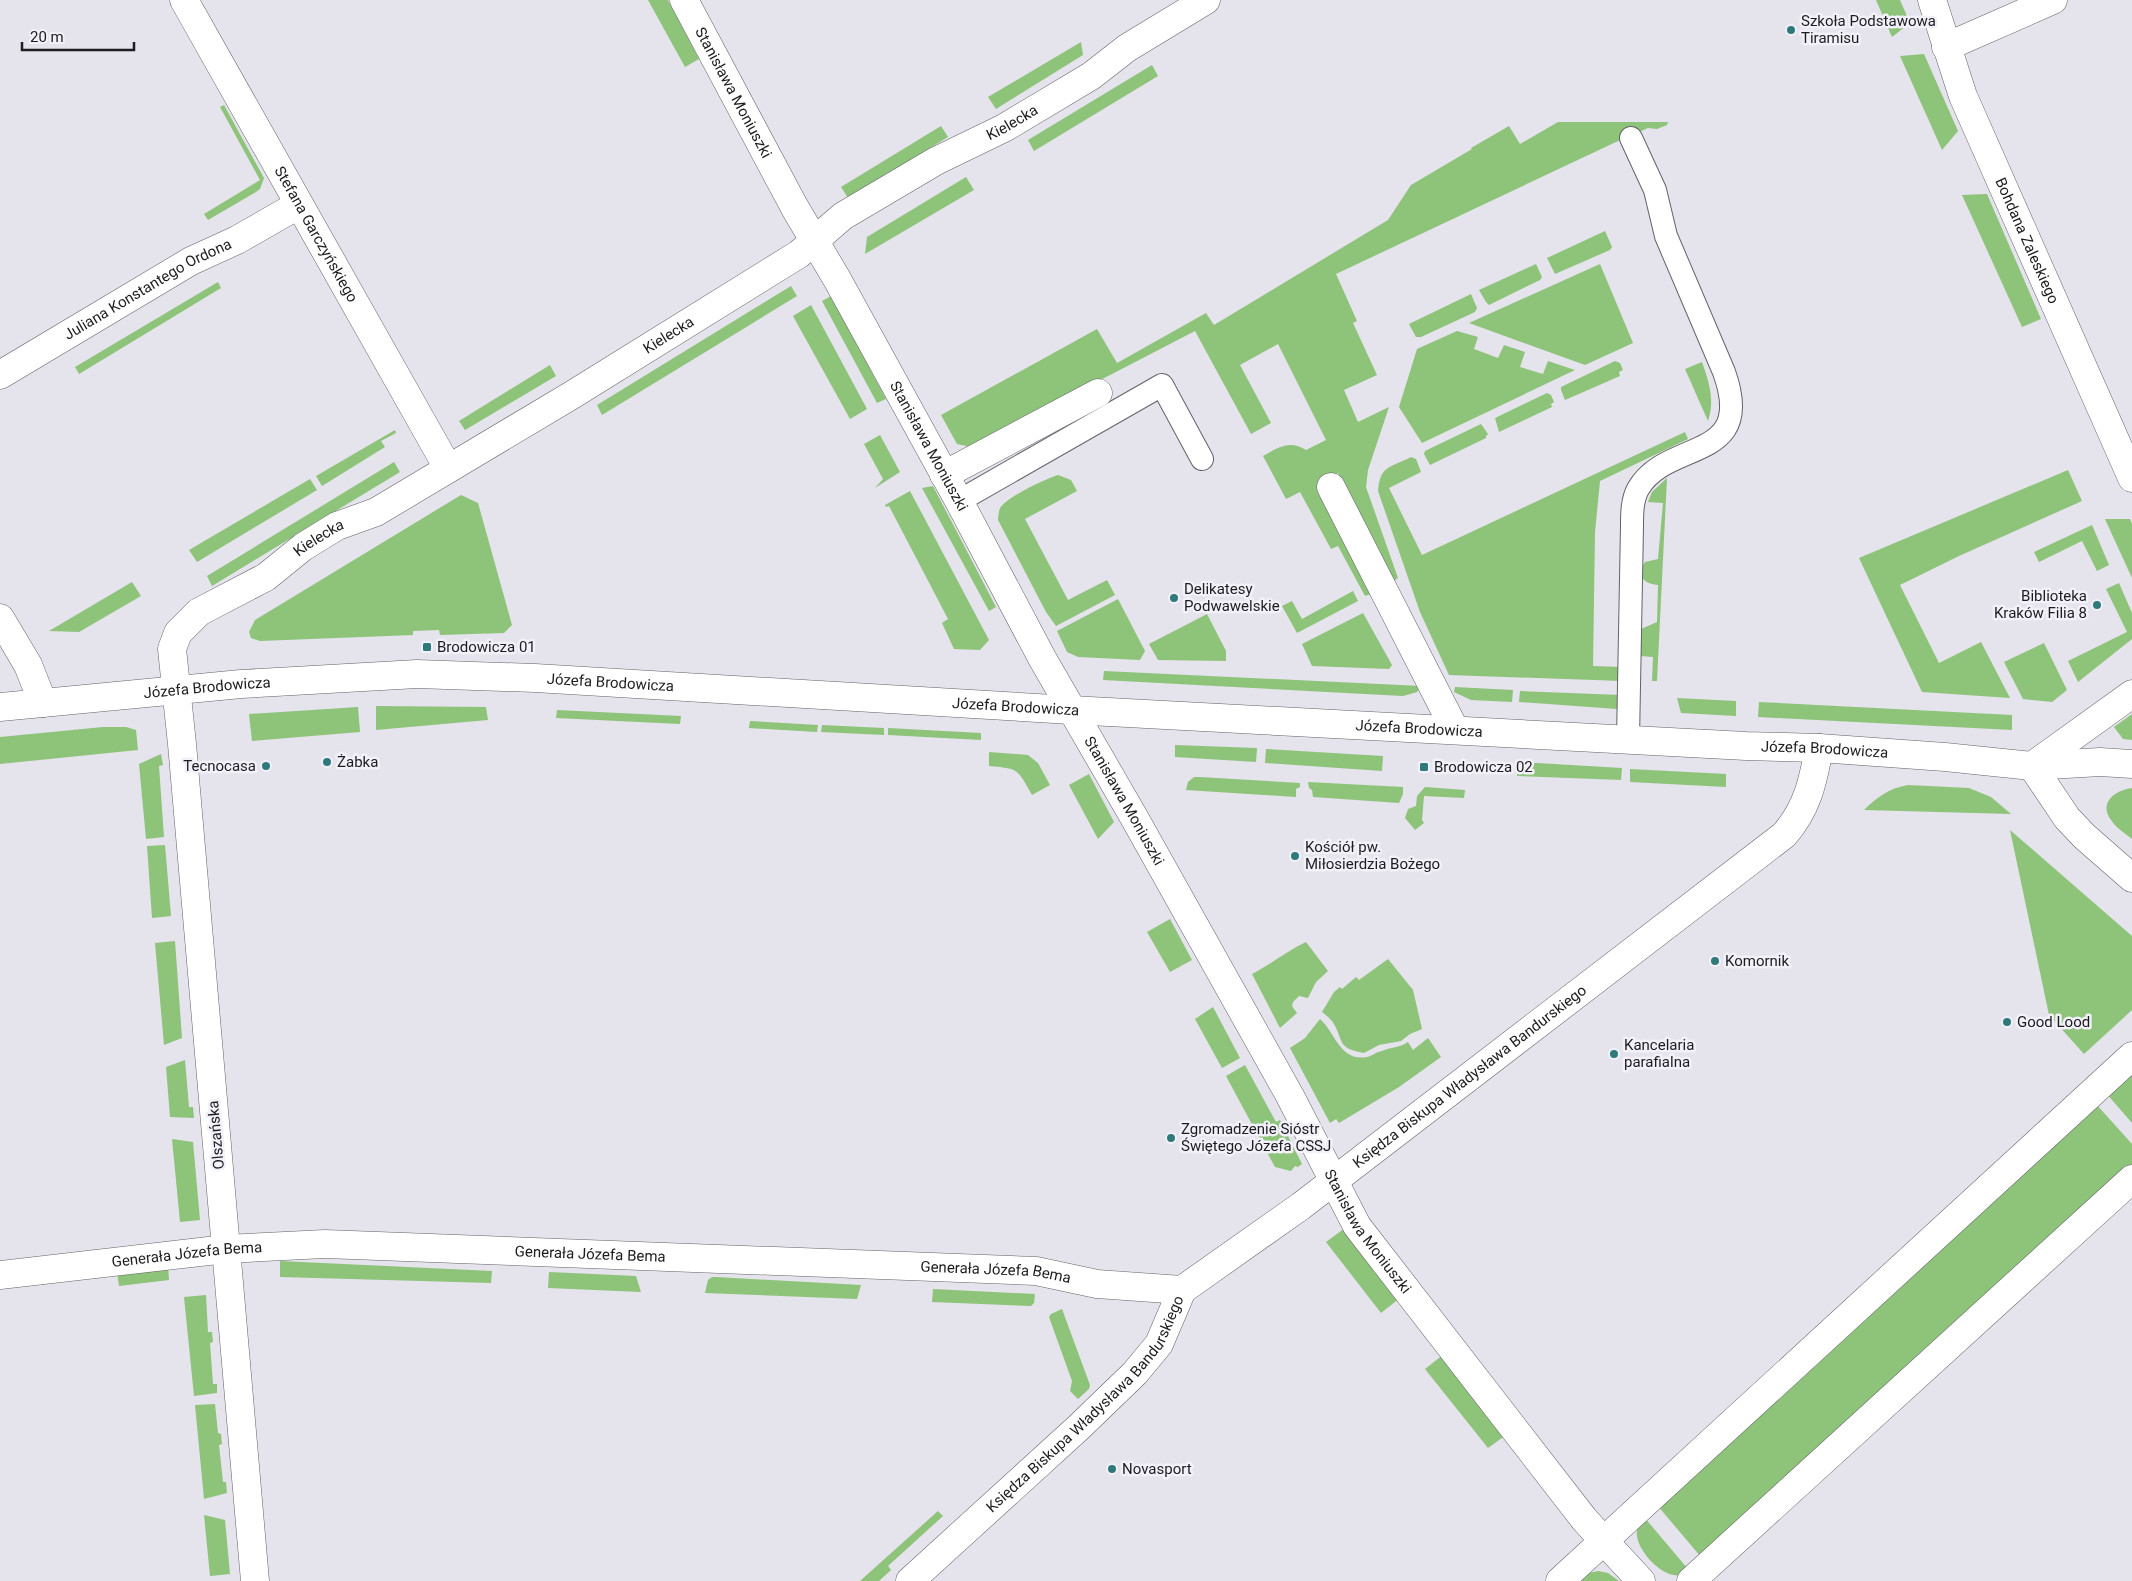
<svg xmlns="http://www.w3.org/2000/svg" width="2132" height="1581" viewBox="0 0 2132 1581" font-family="Roboto,sans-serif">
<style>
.green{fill:#8ec37a}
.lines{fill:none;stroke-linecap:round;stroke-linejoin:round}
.service-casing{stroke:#636269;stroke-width:24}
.minor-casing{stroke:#636269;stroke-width:29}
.tertiary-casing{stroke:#636269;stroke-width:29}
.service{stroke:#fff;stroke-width:22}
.minor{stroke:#fff;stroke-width:28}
.tertiary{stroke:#fff;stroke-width:28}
.poi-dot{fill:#2f797b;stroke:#f2f0f8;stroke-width:2}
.labels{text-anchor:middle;stroke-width:5;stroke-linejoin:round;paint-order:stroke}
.poi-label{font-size:15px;fill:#1d1c1f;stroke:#f2f0f8;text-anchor:start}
.street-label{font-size:15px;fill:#1d1c1f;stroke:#f2f0f8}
</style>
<rect width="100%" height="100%" fill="#e5e3eb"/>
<g class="green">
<polygon points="648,0 668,0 699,59 685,67"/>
<polygon points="1876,0 1900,0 1910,23 1892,37"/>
<polygon points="1081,42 1083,55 996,109 988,97"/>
<polygon points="1924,54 1958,131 1942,150 1900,56"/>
<polygon points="1152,65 1158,76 1034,151 1028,140"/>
<polygon points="224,105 264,178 260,189 256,192 208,220 204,214 260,180 220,107"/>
<path d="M1558,122H1668L1667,125L1657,129L1648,128L1616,142L1336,274L1357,321L1353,323L1377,375L1344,390L1358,422L1389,407L1368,470L1366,487L1398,578L1394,581L1338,473L1317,485L1396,629L1371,594L1365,596L1338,546L1331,549L1300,492L1286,499L1263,456C1279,447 1290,440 1306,450L1326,440L1278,344L1240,365L1271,423L1251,434L1195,331L971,447L957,444L941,415L1097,329L1117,363L1206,313L1214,325L1388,220L1411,185L1472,149L1471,148L1509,126L1520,144Z"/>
<polygon points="941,126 948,137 848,198 841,187"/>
<polygon points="966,177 974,190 865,254 867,237"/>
<polygon points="1987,194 2041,319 2022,327 1962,195"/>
<polygon points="1605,231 1612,247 1610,250 1555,274 1547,258"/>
<polygon points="1536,264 1542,277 1540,280 1489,305 1486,302 1479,290"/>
<polygon points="1600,264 1633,343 1585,365 1469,323"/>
<polygon points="218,282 221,288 79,374 75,367"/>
<polygon points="791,286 797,296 602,415 597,405"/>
<polygon points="1471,294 1477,308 1475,312 1421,337 1416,337 1409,324"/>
<polygon points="831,296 886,399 877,403 822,301"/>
<polygon points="811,305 867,409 850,419 793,316"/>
<polygon points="1457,331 1478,337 1474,349 1498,358 1504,345 1525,352 1520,367 1543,374 1548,361 1575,370 1422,443 1399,407 1417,349"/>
<polygon points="1615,361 1620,363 1623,370 1619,372 1620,376 1565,400 1561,390 1561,387"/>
<path d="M1702,362C1709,382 1715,400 1708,421L1685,369Z"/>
<polygon points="550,365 556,376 465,430 459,421"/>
<polygon points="1547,393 1551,395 1554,402 1551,404 1552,407 1499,432 1495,418"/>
<polygon points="1481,424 1488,434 1486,436 1486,438 1430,465 1424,454 1425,451"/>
<polygon points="395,430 396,433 381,441 385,447 322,486 316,476"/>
<path d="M1685,432L1688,439L1600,481L1595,532L1593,666L1622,667V681L1449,675L1420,612L1378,491C1380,465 1390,468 1411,457L1416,459L1421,472L1389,488L1422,555Z"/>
<polygon points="880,435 900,472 875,488 883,479 864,444"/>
<polygon points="394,462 400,472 212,586 207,576"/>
<polygon points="2068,470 2082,501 1959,556 1900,585 1939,663 1981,642 2010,698 1922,692 1859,558"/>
<path d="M1058,475L1071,480L1077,491L1025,519L1068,600L1107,580L1115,595L1056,626L1046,612L998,520C998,516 999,511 1000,508C1007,497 1045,479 1058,475Z"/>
<path d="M1667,478L1657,681H1652L1653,657L1640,656L1641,629L1657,622L1658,585C1644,584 1636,576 1645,562L1658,559L1663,503L1648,502L1652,492Z"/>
<polygon points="310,479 317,490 197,562 189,550"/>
<polygon points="933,486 996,607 989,611 922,488"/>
<polygon points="910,491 989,640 980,650 954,649 942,623 948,619 889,506 886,507 885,505"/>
<polygon points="461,495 478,503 512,625 504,633 440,635 439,630 413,631 413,635 260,641 251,638 249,632 255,620"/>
<polygon points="2105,519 2130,519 2132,524 2132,578"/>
<polygon points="2092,525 2109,565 2097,571 2082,541 2039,562 2034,552"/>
<polygon points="132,582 141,596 79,632 49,631"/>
<polygon points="2119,583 2132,613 2132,639 2078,682 2068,661 2127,632 2106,589"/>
<polygon points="1353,591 1358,601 1297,633 1282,606 1292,601 1302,619"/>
<polygon points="1118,599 1145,651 1140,660 1078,657 1067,652 1057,631"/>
<polygon points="1363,613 1392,665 1389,669 1312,666 1302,644"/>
<polygon points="1207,614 1226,651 1226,661 1158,660 1149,644"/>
<polygon points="2044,643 2067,690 2052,702 2023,699 2004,662"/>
<polygon points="1104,671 1421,686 1417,692 1403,696 1103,680"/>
<polygon points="1455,687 1513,690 1512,702 1471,700 1454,692"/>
<polygon points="1520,691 1621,695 1617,709 1519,702"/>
<polygon points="1677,698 1736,701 1736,716 1681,713"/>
<polygon points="1759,702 2012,715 2012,730 1758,717"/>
<polygon points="376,706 486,707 488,720 376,730"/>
<polygon points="358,707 360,732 252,741 249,714"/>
<polygon points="557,710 681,716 680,724 556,718"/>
<polygon points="2132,714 2132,740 2123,739 2114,727"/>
<polygon points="750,721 818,725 817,732 749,728"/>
<polygon points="822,725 884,728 884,735 821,732"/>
<polygon points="103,727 126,727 136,730 138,750 0,764 0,737"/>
<polygon points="888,728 981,733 981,740 888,735"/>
<polygon points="1175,745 1257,748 1256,762 1175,757"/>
<polygon points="1266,749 1383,756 1382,771 1265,763"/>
<path d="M989,752L1028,755L1038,763L1050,785L1032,795C1017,768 1019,769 989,766Z"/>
<polygon points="161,754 163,765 159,766 164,837 146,839 139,764"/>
<polygon points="1519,762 1622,768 1621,780 1517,776"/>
<polygon points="1630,769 1726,774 1726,787 1630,782"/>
<polygon points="1089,774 1114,822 1098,839 1069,785"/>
<polygon points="1194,777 1200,777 1300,783 1300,787 1296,789 1296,797 1186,790 1188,782"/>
<polygon points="1308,782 1403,787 1403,794 1399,803 1313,797 1312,790 1309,788"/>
<path d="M1908,785L1969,788L1991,797L2011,814L1864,810C1877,797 1890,788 1908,785Z"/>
<polygon points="1425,787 1465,790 1464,798 1424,796 1422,820 1424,823 1415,830 1405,818 1408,809 1416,806 1417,796"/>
<path d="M2132,788V839C2125,833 2116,828 2111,820C2098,802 2116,790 2132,788Z"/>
<polygon points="2010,830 2132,936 2132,1010 2084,1054 2049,1015"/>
<polygon points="165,845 171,916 152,918 147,846"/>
<polygon points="1170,919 1192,960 1170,972 1147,932"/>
<polygon points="175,941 182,1038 164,1045 155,943"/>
<path d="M1306,942L1328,971L1316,982L1308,998L1299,996L1293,1002L1292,1006L1297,1013L1280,1028L1252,974C1271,964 1287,951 1306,942Z"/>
<path d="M1388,959L1413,990L1422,1029L1410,1034L1401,1041L1379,1045L1364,1053C1337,1048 1344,1042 1334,1024C1331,1019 1326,1015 1322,1012L1334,992L1340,987L1342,989L1356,977L1359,980Z"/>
<polygon points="1213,1007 1240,1058 1222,1068 1195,1019"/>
<path d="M1320,1019C1335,1032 1340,1062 1367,1057C1372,1056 1376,1052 1382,1051C1391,1047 1399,1048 1408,1042L1413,1050L1428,1038L1441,1057L1399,1087L1339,1123L1336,1119L1330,1123L1290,1048L1305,1038Z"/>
<polygon points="185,1060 189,1107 193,1107 194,1118 170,1117 166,1067"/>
<polygon points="1245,1065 1276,1122 1280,1120 1302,1164 1298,1167 1295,1166 1291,1171 1275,1167 1226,1076"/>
<polygon points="2132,1070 2132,1123 2106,1093"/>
<polygon points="2096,1104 2132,1144 2132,1164 1701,1557 1657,1505"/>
<polygon points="172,1139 193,1142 200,1220 180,1222"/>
<polygon points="1345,1228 1400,1298 1381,1313 1326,1242"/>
<polygon points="280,1261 492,1271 491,1283 280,1277"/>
<polygon points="168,1265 169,1280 119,1286 117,1272"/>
<polygon points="549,1272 636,1276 641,1292 548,1288"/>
<polygon points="712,1277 716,1277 861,1285 857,1299 705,1293 708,1280"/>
<polygon points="933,1289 1035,1294 1034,1303 1031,1306 932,1302"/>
<polygon points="206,1295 208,1332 212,1332 213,1342 210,1343 213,1384 217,1384 217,1393 194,1396 184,1297"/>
<polygon points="1062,1309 1090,1385 1089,1389 1078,1399 1070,1391 1072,1381 1049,1317 1051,1314"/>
<polygon points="1444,1354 1506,1435 1488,1448 1425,1369"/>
<polygon points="215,1404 218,1433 221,1434 222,1444 219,1445 223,1482 226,1482 227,1493 204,1499 195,1405"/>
<polygon points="938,1511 943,1516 888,1566 891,1570 879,1581 860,1581"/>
<polygon points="204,1515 225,1520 230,1574 210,1576"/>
<path d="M1644,1517L1688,1569C1685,1571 1682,1574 1678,1575C1661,1578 1634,1547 1637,1531C1637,1526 1641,1522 1644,1517Z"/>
<polygon points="1598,1571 1608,1573 1619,1581 1576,1581 1588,1573"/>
</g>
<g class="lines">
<defs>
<g id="service">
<polyline points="959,501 1162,385 1202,459"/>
<path d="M1628,739L1632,526C1632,514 1632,500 1638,489C1667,438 1757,464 1724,372L1666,236L1655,190L1631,138"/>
</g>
<g id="minor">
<path id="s1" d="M184,0L448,468"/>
<path id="s2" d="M684,0L795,208L837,279L959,501L1042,658L1135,819L1290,1096L1357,1226L1584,1519L1604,1541"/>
<path id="s3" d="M1932,0L1963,96L2132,478"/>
<polyline points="1946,47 2053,0"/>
<path id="s4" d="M0,375L191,261L237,240L298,205"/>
<polyline points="944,475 1098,393"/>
<polyline points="1331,487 1455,730"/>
<polyline points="0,618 28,665 43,703"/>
<polyline points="2032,766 2132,694"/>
<path id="s5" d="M0,1275L226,1249L325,1244L1036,1271L1097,1284L1182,1290"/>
<path id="s6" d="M255,1581L182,744L172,649L178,633L199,612L266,577L303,547L337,526L376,512L572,395L799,254L843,216L936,161L1004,128L1091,76L1127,48L1206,0"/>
<path id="s7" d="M910,1581L1078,1428L1135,1373L1159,1344L1182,1290L1301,1206L1784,835C1807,809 1813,782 1819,748"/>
</g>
<g id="tertiary">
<path id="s8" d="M0,707L241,684L417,674L535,678L1071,710L1746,746L1819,748L1945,757L2032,766L2100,762L2132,764"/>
<polyline points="2032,766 2067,818 2084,836 2132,878"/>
<polyline points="1604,1541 1641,1581"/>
<polyline points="1560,1581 2132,1056"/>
<polyline points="1691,1581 2132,1179"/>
</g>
</defs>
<use href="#service" class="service-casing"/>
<use href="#minor" class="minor-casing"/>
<use href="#tertiary" class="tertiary-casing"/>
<use href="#service" class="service"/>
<use href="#minor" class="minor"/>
<use href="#tertiary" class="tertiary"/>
</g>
<g class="poi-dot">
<circle cx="1791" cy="30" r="5"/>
<circle cx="1174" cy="598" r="5"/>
<circle cx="2097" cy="605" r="5"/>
<rect x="422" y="642" width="10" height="10" rx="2.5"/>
<circle cx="327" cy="762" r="5"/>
<circle cx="266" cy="766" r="5"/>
<rect x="1419" y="762" width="10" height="10" rx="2.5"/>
<circle cx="1295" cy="856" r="5"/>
<circle cx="1715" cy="961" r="5"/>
<circle cx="2007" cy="1022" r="5"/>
<circle cx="1614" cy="1054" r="5"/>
<circle cx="1171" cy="1138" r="5"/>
<circle cx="1112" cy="1469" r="5"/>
</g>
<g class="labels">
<g class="poi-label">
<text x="1801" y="26">Szkoła Podstawowa<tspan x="1801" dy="17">Tiramisu</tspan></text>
<text x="1184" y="594">Delikatesy<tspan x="1184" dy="17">Podwawelskie</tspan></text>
<text x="2087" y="601" text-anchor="end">Biblioteka<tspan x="2087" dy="17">Kraków Filia 8</tspan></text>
<text x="437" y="652">Brodowicza 01</text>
<text x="337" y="767">Żabka</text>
<text x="256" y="771" text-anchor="end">Tecnocasa</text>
<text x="1434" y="772">Brodowicza 02</text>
<text x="1305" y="852">Kościół pw.<tspan x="1305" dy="17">Miłosierdzia Bożego</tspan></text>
<text x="1725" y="966">Komornik</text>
<text x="2017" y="1027">Good Lood</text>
<text x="1624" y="1050">Kancelaria<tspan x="1624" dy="17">parafialna</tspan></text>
<text x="1181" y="1134">Zgromadzenie Sióstr<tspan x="1181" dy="17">Świętego Józefa CSSJ</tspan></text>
<text x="1122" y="1474">Novasport</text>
</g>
<g class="street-label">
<text dy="5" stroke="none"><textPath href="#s2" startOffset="105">Stanisława Moniuszki</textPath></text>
<text dy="5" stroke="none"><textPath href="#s6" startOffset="1934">Kielecka</textPath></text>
<text dy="5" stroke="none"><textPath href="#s1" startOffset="269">Stefana Garczyńskiego</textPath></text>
<text dy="5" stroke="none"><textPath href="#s3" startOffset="259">Bohdana Zaleskiego</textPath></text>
<text dy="5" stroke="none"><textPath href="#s4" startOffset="171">Juliana Konstantego Ordona</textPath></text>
<text dy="5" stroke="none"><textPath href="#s6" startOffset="1529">Kielecka</textPath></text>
<text dy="5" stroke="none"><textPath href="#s2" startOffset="509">Stanisława Moniuszki</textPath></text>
<text dy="5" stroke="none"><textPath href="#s6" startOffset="1124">Kielecka</textPath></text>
<text dy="5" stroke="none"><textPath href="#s8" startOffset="612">Józefa Brodowicza</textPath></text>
<text dy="5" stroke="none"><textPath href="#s8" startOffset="208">Józefa Brodowicza</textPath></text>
<text dy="5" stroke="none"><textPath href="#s8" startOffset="1018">Józefa Brodowicza</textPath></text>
<text dy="5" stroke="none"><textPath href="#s8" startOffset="1422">Józefa Brodowicza</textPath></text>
<text dy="5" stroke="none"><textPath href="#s8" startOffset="1828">Józefa Brodowicza</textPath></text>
<text dy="5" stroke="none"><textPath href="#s2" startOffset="914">Stanisława Moniuszki</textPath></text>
<text dy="5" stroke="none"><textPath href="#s7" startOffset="761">Księdza Biskupa Władysława Bandurskiego</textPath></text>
<text transform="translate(216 1135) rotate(-95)" y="5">Olszańska</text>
<text dy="5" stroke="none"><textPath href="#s2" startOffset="1409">Stanisława Moniuszki</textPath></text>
<text dy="5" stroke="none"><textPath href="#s5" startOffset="592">Generała Józefa Bema</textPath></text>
<text dy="5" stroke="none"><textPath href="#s5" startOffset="188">Generała Józefa Bema</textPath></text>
<text dy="5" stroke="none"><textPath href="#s5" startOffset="998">Generała Józefa Bema</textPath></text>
<text dy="5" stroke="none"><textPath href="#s7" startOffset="251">Księdza Biskupa Władysława Bandurskiego</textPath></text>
</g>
</g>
<path d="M22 42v8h112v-8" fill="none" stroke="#1d1c1f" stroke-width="2.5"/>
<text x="30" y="42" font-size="15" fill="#1d1c1f" stroke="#f2f0f8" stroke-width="4" paint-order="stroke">20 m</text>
</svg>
